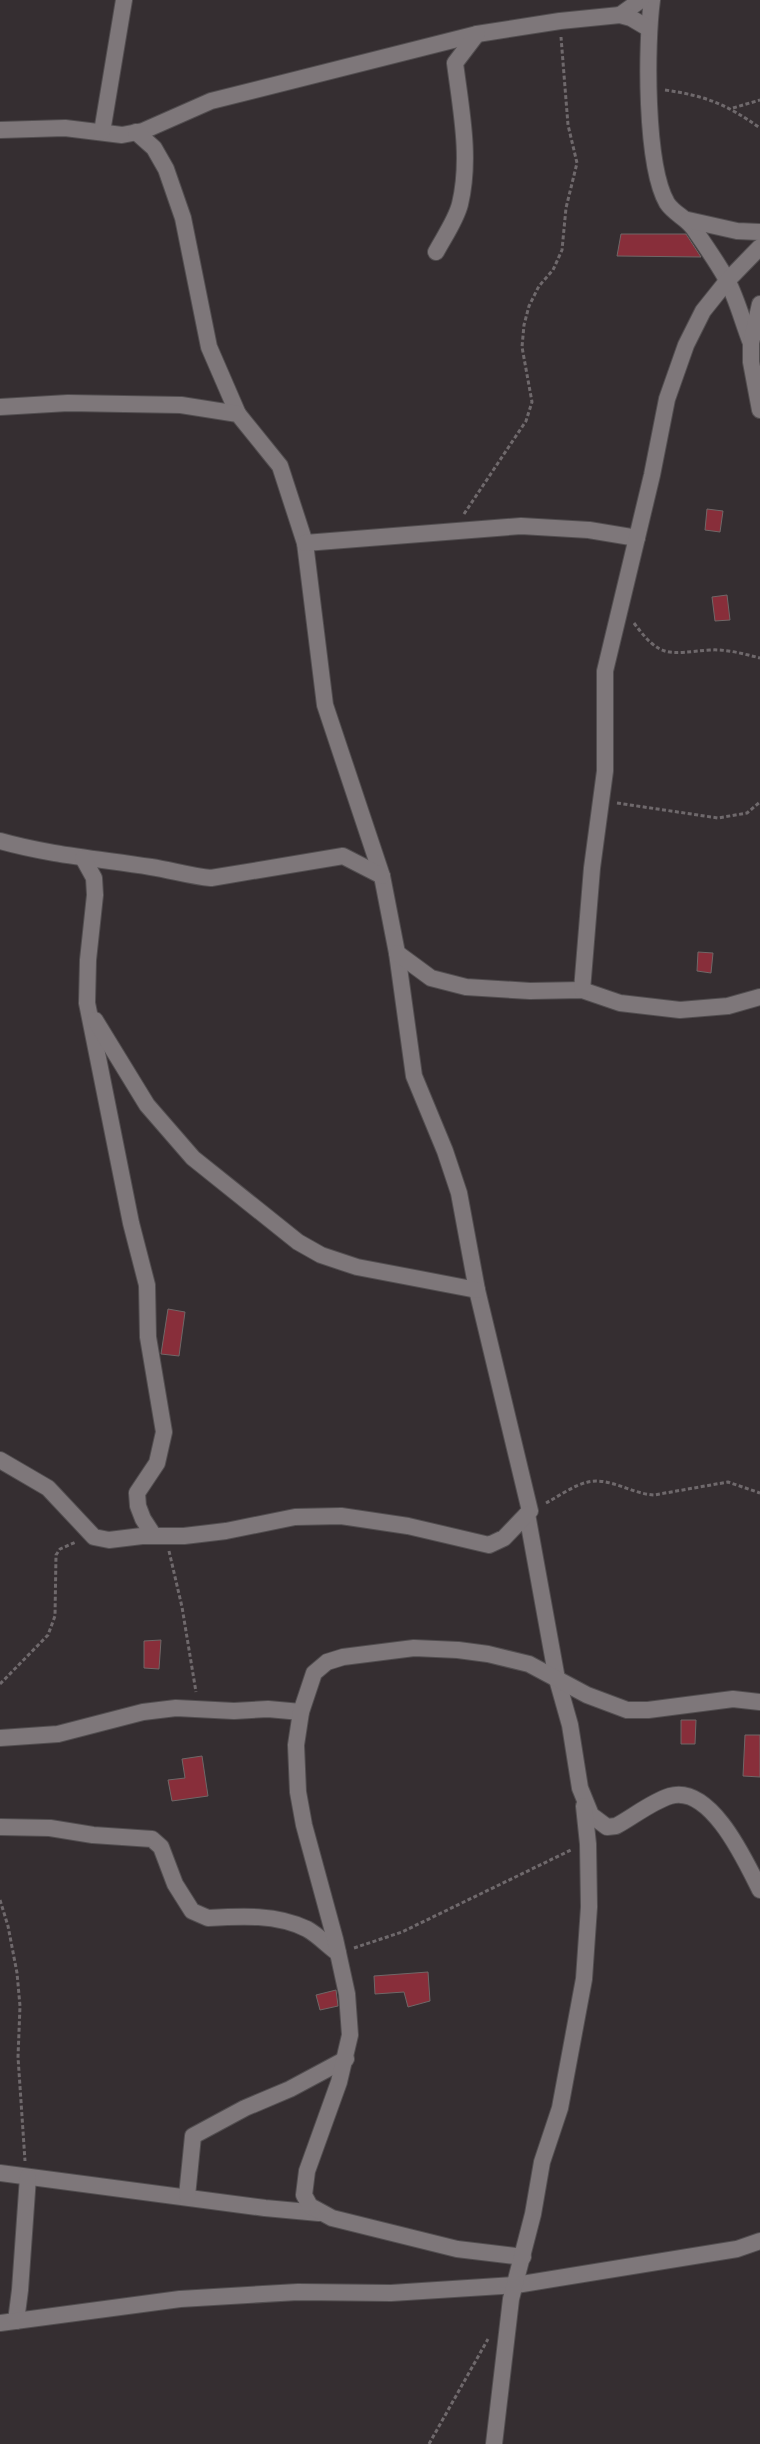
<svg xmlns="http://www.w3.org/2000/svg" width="760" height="2444" viewBox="0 0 760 2444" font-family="'Noto Sans',sans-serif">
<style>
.building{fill:#882e3a;stroke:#6f6767}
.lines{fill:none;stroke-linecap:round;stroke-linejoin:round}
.minor-casing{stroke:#524e50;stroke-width:18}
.path{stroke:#6f696c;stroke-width:3;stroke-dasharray:4 2.5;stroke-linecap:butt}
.minor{stroke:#7e777a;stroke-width:16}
</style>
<rect width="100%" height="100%" fill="#352e31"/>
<g class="building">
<polygon points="621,234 686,234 701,257 617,256"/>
<polygon points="707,509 723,511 720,532 705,530"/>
<polygon points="727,595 730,620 715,621 712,597"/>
<polygon points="698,952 713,953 711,973 697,971"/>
<polygon points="168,1309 185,1312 179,1356 161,1354"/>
<polygon points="161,1640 159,1669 144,1668 144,1641"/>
<polygon points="681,1720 696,1720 695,1744 681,1744"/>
<polygon points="745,1735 760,1735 760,1777 743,1776"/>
<polygon points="202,1756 208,1796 172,1801 168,1780 185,1778 182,1759"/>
<polygon points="428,1972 430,2001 408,2007 404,1992 375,1994 374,1976"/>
<polygon points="336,1990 338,2006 320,2010 316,1995"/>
</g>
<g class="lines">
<defs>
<g id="minor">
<path d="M652,0C646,44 645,165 667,203C674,214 687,218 694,229C705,245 717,262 727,280C737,299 743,323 751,343"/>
<polyline points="620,15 641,0"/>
<polyline points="0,130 65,128 122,135 143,131 211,101 477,34 560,21 620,15 631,18 648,28"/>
<polyline points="102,132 124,0"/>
<polyline points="136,132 154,148 166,169 183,218 209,347 238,414"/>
<polyline points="688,220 737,231 760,232"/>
<path d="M436,252C444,237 456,220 460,204C471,158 461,110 455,63L477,34"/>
<polyline points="760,304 751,343 751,362 760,410"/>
<path d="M0,407L68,403L181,405L238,414L280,466L305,543L325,705L382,876L397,953L414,1076L445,1151L459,1193L477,1290L530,1511L527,1514L557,1679L570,1725L580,1788L591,1815L607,1827L616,1826C633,1817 651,1802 670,1796C711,1784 746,1862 760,1890"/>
<polyline points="305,543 521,526 589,530 637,538"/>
<path d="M0,841C49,855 100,859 151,867C171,870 190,876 211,878L343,856L382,876"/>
<polyline points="83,858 94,878 95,895 88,960 87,1003 131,1223 147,1285 148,1337 164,1432 157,1463 137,1493 138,1506 143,1519 154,1536"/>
<polyline points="397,953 431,978 466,987 530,991 582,990 620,1003 680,1010 728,1006 760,997"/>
<polyline points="582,990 592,868 605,771 605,671 652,475 667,399 686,345 703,311 727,281 760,247"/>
<polyline points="95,1020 147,1105 193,1158 298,1242 321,1255 357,1267 477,1290"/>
<polyline points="0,1460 48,1488 94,1537 109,1540 142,1536 184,1536 226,1531 295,1517 341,1516 408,1526 489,1545 504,1538 527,1514"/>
<polyline points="0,1738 58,1734 143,1712 176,1708 234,1711 268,1709 301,1712"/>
<path d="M0,1827L50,1828L93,1835L152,1839L161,1847L175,1884L192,1911L208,1918C241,1916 277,1914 307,1929C318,1935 328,1946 338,1953"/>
<polyline points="0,2173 265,2208 319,2213"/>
<polyline points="187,2196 193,2136 245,2108 290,2089 346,2059"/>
<polyline points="523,2257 457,2249 332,2218 310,2206 304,2195 307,2171 339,2082 350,2035 347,1994 335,1939 304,1825 298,1792 296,1745 301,1712 314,1673 327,1662 343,1657 414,1648 458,1650 488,1654 529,1664 587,1695 627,1710 648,1710 733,1699 760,1702"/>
<polyline points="16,2321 20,2290 28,2177"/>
<polyline points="0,2323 180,2299 298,2292 391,2293 516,2285 737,2249 760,2241"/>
<polyline points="494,2444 511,2299 533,2214 542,2162 560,2108 584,1979 589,1907 588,1844 584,1806"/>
</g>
</defs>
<use href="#minor" class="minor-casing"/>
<g class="path">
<path d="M665,90C706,96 726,104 760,128"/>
<polyline points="733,108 760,100"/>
<polyline points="464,514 526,421 532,402 522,347 524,325 529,306 539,286 553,270 562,250 566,208 577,163 568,125 561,37"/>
<path d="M634,623C661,660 669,653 710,650C727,649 744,654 760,658"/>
<polyline points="617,803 718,818 747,813 760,802"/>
<path d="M546,1503C559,1496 574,1485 588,1482C610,1477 632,1494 654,1495L728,1482L760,1493"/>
<polyline points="169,1551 182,1607 196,1692"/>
<polyline points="0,1684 48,1635 55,1616 56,1555 60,1549 76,1542"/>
<polyline points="0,1900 8,1926 17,1973 20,2006 18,2057 25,2161"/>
<polyline points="354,1948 402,1932 571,1850"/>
<polyline points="429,2444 488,2339"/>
</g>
<use href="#minor" class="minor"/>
</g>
</svg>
